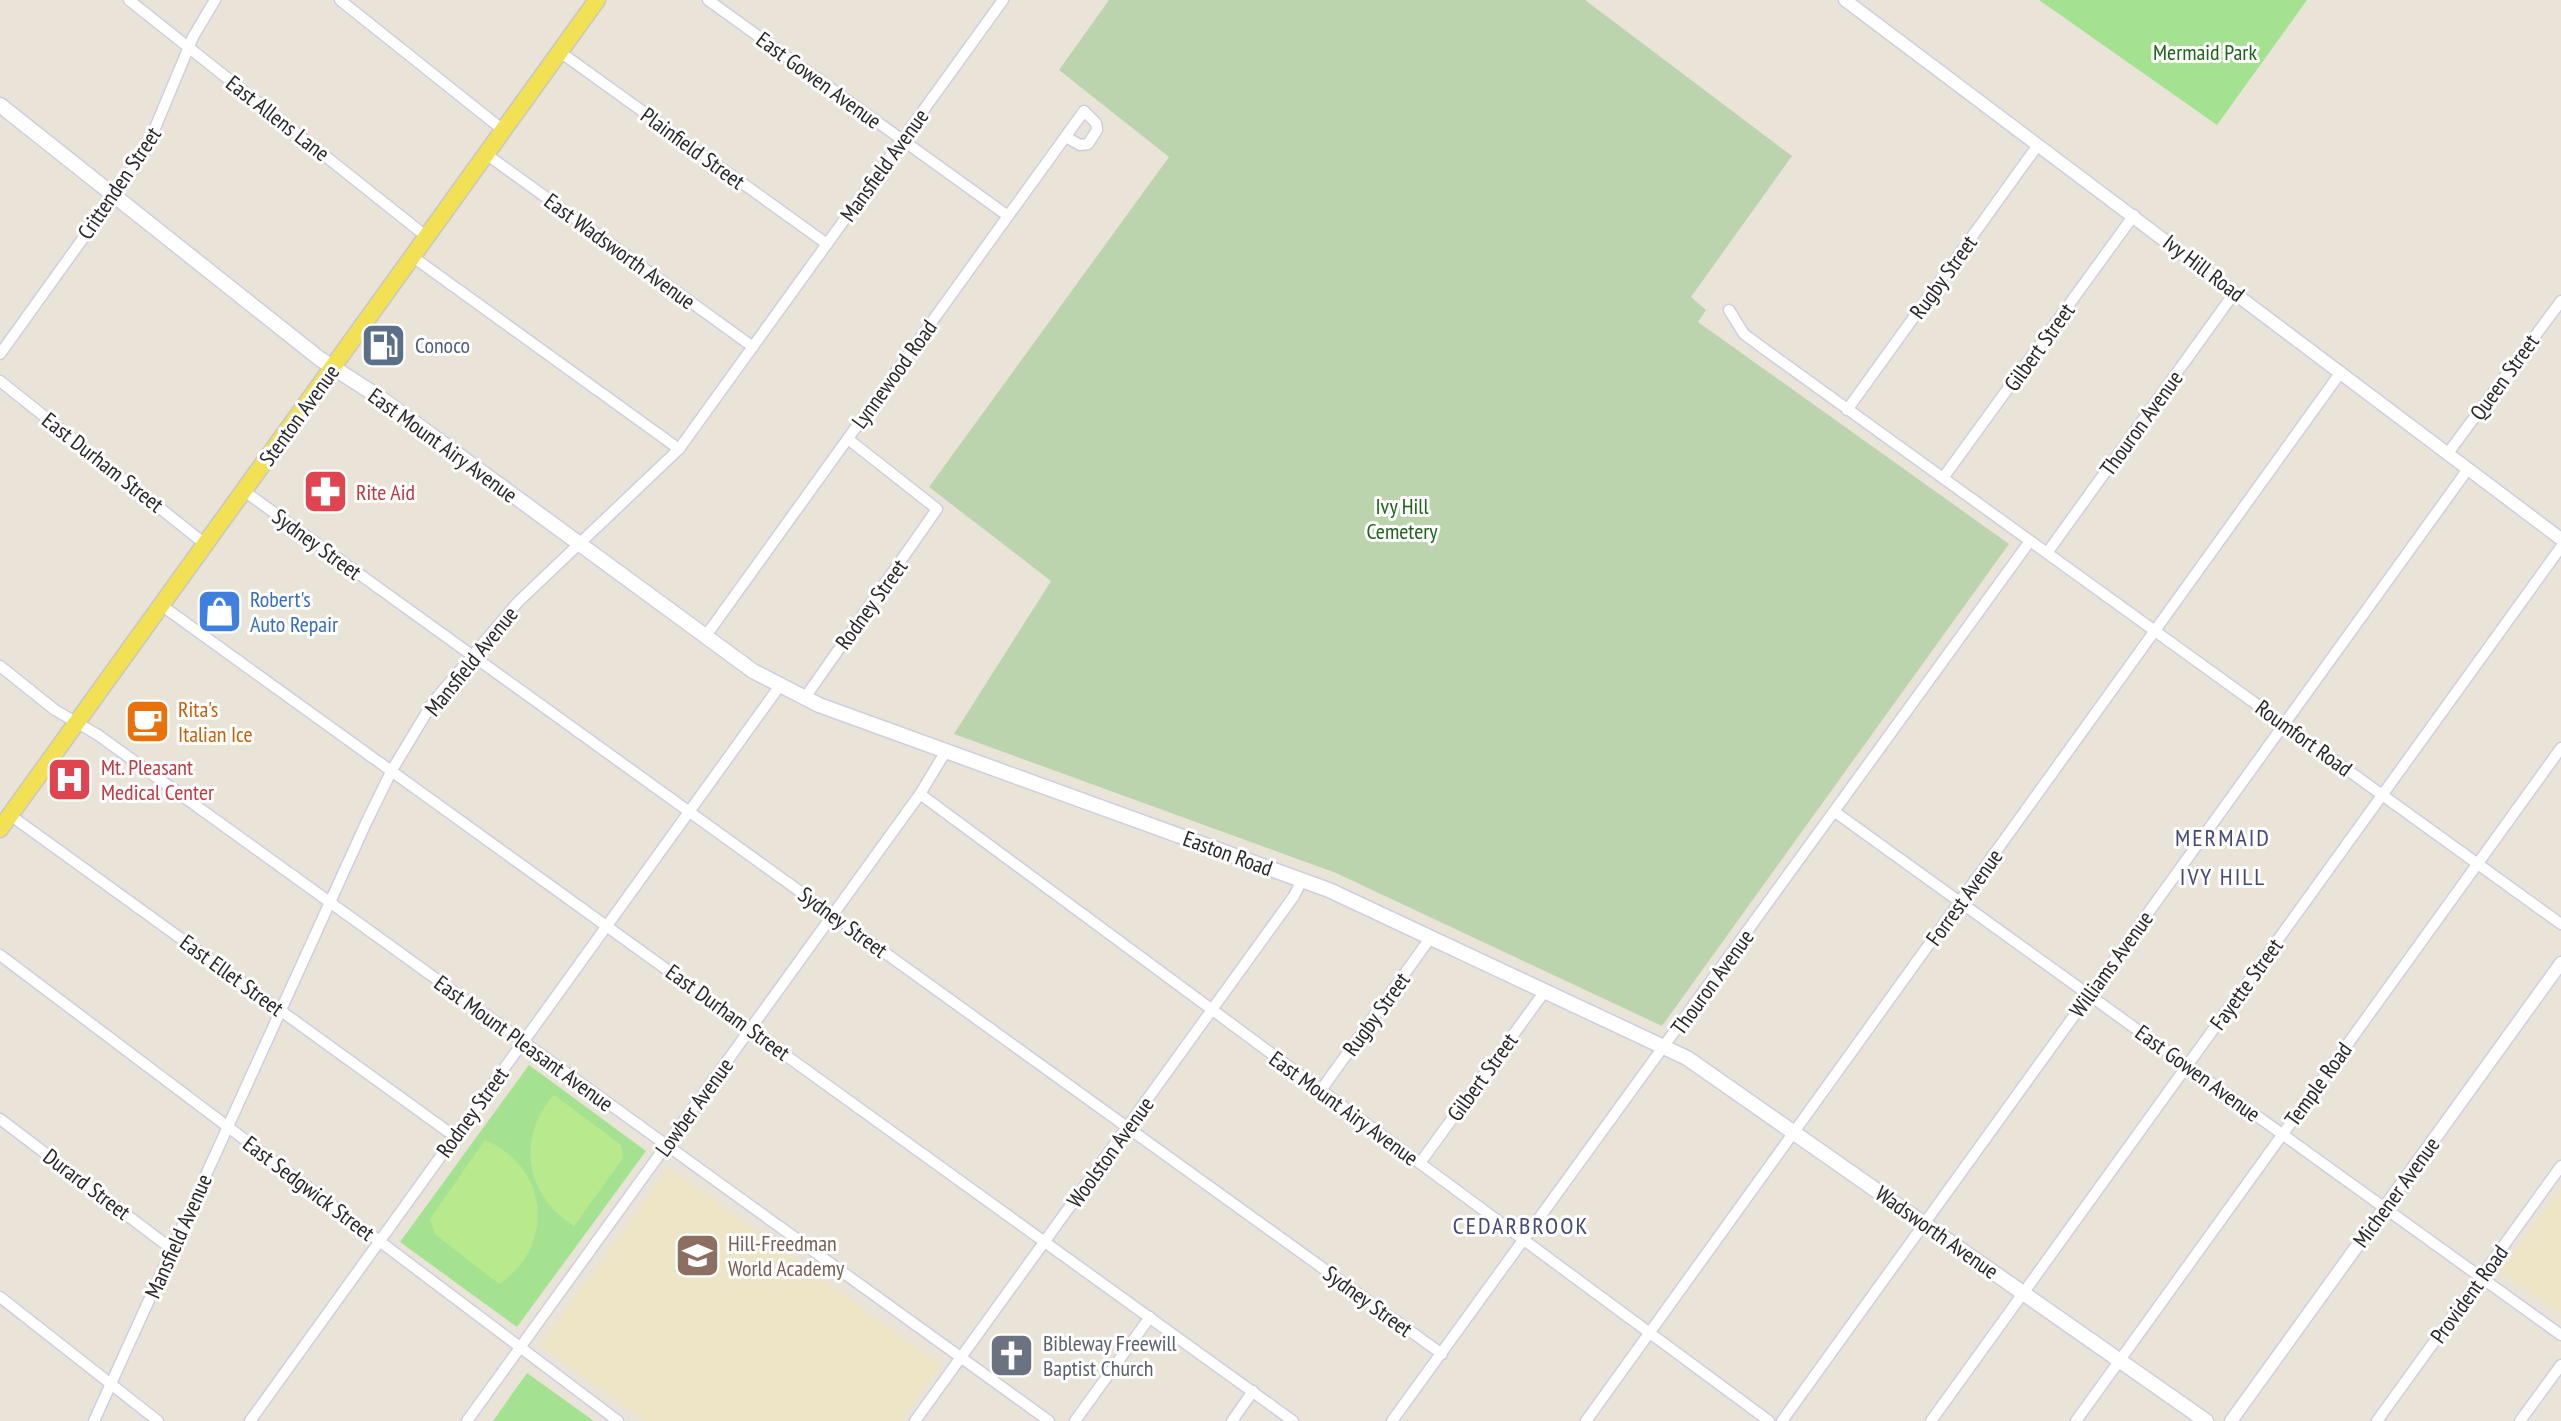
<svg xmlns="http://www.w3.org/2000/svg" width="2561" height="1421" viewBox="0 0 2561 1421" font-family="'PT Sans Narrow',sans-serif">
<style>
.education{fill:#ede5c6}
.green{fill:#a4e292}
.cemetery{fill:#bcd4ae}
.pitch{fill:#b8ea8d}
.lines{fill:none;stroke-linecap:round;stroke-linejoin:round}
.minor-casing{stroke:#cdcee1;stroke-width:13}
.tertiary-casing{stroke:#cdcee1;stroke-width:15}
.secondary-casing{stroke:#cdcee1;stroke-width:17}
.primary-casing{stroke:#c7c7c7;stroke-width:19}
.minor{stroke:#fff;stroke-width:10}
.tertiary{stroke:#fff;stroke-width:12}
.secondary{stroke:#fff;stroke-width:14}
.primary{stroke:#f2e055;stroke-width:16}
.labels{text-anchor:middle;stroke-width:6;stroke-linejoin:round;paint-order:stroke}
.park-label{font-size:22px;fill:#1e6318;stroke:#fff}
.street-label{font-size:22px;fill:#272727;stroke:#fff}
.service-label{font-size:22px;fill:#4e5e75;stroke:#fff;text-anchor:start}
.health-label{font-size:22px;fill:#be3a42;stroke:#fff;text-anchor:start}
.shop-label{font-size:22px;fill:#366cbe;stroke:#fff;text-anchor:start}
.food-label{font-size:22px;fill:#c56008;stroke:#fff;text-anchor:start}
.education-label{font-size:22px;fill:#785e54;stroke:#fff;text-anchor:start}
.worship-label{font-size:22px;fill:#5b616d;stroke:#fff;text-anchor:start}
.neighbourhood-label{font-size:24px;letter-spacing:2px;fill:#474a77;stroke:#fff}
</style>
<rect width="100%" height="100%" fill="#eae4d8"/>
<g class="education">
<polygon points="669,1167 941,1366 901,1421 645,1421 540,1345"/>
<polygon points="2561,1187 2561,1314 2500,1271"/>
</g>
<g class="green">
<polygon points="2039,0 2307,0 2217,125"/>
<polygon points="529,1065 646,1151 517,1327 400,1242"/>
<polygon points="527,1373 594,1421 493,1421"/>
</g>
<polygon class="cemetery" points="1109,0 1585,0 1792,156 1691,297 1706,310 1698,322 2009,544 1662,1026 1336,873 954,734 1051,581 929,487 1169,157 1059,70"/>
<g class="pitch">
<path d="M554,1095L621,1145L623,1158L574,1226C525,1196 516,1137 554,1095Z"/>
<path d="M485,1140C549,1167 556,1246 499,1284L435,1234L430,1219Z"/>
</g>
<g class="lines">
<defs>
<g id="minor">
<polyline points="129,0 427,237"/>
<polyline points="340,0 503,130"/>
<polyline points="708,0 1008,216"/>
<polyline points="560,52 827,244"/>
<polyline points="486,154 753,347"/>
<polyline points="413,257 679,449"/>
<polyline points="1729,310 1744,334 1767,351 2561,924"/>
<polyline points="0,354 145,152 193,37 215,0"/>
<polyline points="0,381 205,544"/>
<polyline points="1847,410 2038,145"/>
<polyline points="2448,453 2561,301"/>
<polyline points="1943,478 2134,215"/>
<polyline points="244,491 1442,1354"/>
<polyline points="2047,553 2235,292"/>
<polyline points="161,605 1293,1421"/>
<polyline points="705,637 1008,216 1019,201 1084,111 1096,123 1097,130 1088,144 1080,145 1066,137"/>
<polyline points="0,666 55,710 98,735 1049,1421"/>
<polyline points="804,699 937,509 848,439"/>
<polyline points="920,794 1769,1421"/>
<polyline points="1835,812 2561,1335"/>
<polyline points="10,815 454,1136"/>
<polyline points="0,955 618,1421"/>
<polyline points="1321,1090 1431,937"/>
<polyline points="0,1119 173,1250"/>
<polyline points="1420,1163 1545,991"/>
<polyline points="0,1297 158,1421"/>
<polyline points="94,1421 366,823 392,770 433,702 518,602 679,449 1003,0"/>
<polyline points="250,1421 779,687"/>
<polyline points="467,1421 920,794 946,751"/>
<polyline points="915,1421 1294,896 1302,880"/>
<polyline points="1075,1421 1150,1317"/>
<polyline points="1232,1421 1253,1391"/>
<polyline points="1392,1421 2030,541"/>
<polyline points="1586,1421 2341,372"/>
<polyline points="1782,1421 2468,469"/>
<polyline points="1931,1421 2561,547"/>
<polyline points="2076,1421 2561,748"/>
<polyline points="2377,1421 2561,1166"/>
<polyline points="2520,1421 2561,1365"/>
</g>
<g id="tertiary">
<polyline points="1845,0 2561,539"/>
<polyline points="2231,1421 2561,963"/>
</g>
<polyline id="secondary" points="0,105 320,359 382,399 753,671 819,705 1329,890 1687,1058 2206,1421"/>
<polyline id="primary" points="0,829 597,0"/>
</defs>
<use href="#minor" class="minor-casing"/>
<use href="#tertiary" class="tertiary-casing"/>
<use href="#secondary" class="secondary-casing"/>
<use href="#primary" class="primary-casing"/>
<use href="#minor" class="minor"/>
<use href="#tertiary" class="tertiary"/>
<use href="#secondary" class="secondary"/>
<use href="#primary" class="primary"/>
</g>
<defs>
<symbol id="fuel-square" viewBox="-11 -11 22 22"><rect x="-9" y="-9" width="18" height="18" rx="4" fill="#5c6f8a" stroke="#fff"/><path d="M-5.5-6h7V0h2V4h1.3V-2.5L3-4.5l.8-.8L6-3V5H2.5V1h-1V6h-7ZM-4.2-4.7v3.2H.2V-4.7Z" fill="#fff"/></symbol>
<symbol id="pharmacy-square" viewBox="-11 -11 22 22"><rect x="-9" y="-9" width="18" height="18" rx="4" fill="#e0444e" stroke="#fff"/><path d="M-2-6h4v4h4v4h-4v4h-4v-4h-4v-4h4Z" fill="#fff"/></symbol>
<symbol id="shop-square" viewBox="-11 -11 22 22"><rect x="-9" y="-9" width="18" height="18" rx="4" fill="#3f7fe0" stroke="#fff"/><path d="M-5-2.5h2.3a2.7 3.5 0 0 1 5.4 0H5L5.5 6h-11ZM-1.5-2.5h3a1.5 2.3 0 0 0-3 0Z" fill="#fff"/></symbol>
<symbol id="cafe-square" viewBox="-11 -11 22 22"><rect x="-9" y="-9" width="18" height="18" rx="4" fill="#e8710a" stroke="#fff"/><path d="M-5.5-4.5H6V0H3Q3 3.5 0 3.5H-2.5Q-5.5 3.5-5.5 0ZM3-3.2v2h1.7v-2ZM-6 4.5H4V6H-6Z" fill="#fff"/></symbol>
<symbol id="hospital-square" viewBox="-11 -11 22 22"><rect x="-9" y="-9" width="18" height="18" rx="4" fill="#e0444e" stroke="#fff"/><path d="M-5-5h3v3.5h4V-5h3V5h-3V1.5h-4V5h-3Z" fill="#fff"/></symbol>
<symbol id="school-square" viewBox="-11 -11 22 22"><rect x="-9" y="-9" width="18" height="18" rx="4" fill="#8d6e63" stroke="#fff"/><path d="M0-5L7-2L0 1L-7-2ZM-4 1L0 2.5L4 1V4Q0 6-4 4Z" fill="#fff"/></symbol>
<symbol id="church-square" viewBox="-11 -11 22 22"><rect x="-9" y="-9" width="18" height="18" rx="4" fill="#6b7280" stroke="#fff"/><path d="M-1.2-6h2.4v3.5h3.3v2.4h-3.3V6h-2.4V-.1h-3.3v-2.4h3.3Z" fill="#fff"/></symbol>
</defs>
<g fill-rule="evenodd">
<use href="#fuel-square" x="358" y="320" width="51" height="51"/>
<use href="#pharmacy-square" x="300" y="466" width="51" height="51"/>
<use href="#shop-square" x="194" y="586" width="51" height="51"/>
<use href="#cafe-square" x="122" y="696" width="51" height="51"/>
<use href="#hospital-square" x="44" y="754" width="51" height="51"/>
<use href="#school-square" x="672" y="1230" width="51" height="51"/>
<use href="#church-square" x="986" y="1330" width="51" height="51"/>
</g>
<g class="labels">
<g class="park-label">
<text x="2205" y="60">Mermaid Park</text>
<text x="1402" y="514">Ivy Hill<tspan x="1402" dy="25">Cemetery</tspan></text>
</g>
<g class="street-label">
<text transform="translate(819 80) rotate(36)" y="8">East Gowen Avenue</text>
<text transform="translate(278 118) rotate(38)" y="8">East Allens Lane</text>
<text transform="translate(693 148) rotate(36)" y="8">Plainfield Street</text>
<text transform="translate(884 165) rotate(-54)" y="8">Mansfield Avenue</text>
<text transform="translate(119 183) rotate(-56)" y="8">Crittenden Street</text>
<text transform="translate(620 251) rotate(36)" y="8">East Wadsworth Avenue</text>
<text transform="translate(2204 268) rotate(37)" y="8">Ivy Hill Road</text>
<text transform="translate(1943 277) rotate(-54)" y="8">Rugby Street</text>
<text transform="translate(2039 347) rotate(-54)" y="8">Gilbert Street</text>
<text transform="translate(894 374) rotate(-54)" y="8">Lynnewood Road</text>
<text transform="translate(2504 377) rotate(-54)" y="8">Queen Street</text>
<text transform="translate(299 415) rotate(-54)" y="8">Stenton Avenue</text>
<text transform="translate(2141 423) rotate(-54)" y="8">Thouron Avenue</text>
<text transform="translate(443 445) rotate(36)" y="8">East Mount Airy Avenue</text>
<text transform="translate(103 462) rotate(38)" y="8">East Durham Street</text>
<text transform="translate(317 544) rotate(36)" y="8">Sydney Street</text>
<text transform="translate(871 604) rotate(-54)" y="8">Rodney Street</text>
<text transform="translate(471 661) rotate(-51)" y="8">Mansfield Avenue</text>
<text transform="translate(2304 738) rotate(36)" y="8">Roumfort Road</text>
<text transform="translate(1228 853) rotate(20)" y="8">Easton Road</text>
<text transform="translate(1964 897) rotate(-54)" y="8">Forrest Avenue</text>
<text transform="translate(843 922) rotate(36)" y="8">Sydney Street</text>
<text transform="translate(2111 964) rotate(-54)" y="8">Williams Avenue</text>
<text transform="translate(232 975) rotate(36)" y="8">East Ellet Street</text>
<text transform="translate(1712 982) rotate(-54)" y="8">Thouron Avenue</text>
<text transform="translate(2246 984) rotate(-54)" y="8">Fayette Street</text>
<text transform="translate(728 1012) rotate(36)" y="8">East Durham Street</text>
<text transform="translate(1376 1014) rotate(-54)" y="8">Rugby Street</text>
<text transform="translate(524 1043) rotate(36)" y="8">East Mount Pleasant Avenue</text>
<text transform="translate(2198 1073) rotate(36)" y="8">East Gowen Avenue</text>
<text transform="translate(1482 1077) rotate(-54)" y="8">Gilbert Street</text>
<text transform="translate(2318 1084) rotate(-54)" y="8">Temple Road</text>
<text transform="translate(694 1107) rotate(-54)" y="8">Lowber Avenue</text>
<text transform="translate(1344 1108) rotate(36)" y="8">East Mount Airy Avenue</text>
<text transform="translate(472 1112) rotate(-54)" y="8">Rodney Street</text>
<text transform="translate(1110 1152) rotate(-54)" y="8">Woolston Avenue</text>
<text transform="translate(87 1184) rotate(37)" y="8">Durard Street</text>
<text transform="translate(309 1188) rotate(37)" y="8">East Sedgwick Street</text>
<text transform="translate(2396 1192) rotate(-54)" y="8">Michener Avenue</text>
<text transform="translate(1937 1232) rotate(35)" y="8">Wadsworth Avenue</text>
<text transform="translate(178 1236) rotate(-66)" y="8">Mansfield Avenue</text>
<text transform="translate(2469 1294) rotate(-54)" y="8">Provident Road</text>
<text transform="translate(1368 1301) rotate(36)" y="8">Sydney Street</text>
</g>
<g class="service-label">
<text x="415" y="353">Conoco</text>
</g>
<g class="health-label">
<text x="356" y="500">Rite Aid</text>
<text x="101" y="775">Mt. Pleasant<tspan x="101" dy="25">Medical Center</tspan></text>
</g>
<g class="shop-label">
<text x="250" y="607">Robert's<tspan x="250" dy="25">Auto Repair</tspan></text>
</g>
<g class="food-label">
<text x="178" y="717">Rita's<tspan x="178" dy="25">Italian Ice</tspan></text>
</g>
<g class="education-label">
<text x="728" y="1251">Hill-Freedman<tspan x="728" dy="25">World Academy</tspan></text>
</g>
<g class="worship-label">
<text x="1043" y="1351">Bibleway Freewill<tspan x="1043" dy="25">Baptist Church</tspan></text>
</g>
<g class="neighbourhood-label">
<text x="2223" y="846">MERMAID</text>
<text x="2223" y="885">IVY HILL</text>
<text x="1521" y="1234">CEDARBROOK</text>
</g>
</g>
</svg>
